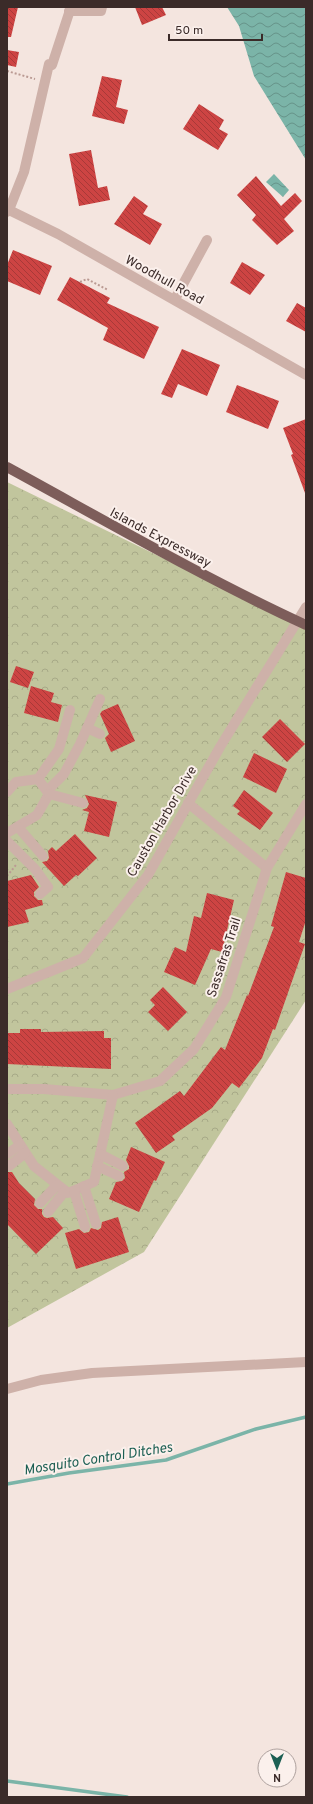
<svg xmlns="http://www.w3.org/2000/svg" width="313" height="1804" viewBox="0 0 313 1804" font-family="Overpass,sans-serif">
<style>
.forest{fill:url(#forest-crowns)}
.water{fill:url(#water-waves)}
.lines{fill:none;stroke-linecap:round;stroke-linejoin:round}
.stream{stroke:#7bb4a8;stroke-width:3.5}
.building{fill:url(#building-back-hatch)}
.path{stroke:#ba9a93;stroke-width:2;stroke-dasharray:2 2;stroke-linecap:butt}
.minor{stroke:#ceb1a9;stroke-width:10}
.major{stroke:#7d5d5a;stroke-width:10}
.labels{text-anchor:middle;stroke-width:4;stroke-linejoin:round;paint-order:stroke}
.street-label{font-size:13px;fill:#3b2b29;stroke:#fbf0ec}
.water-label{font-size:14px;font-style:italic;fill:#1c5f53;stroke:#fbf0ec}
</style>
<defs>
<pattern id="forest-crowns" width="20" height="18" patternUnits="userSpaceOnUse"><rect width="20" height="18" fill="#c1c59d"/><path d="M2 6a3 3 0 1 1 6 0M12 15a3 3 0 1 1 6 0" fill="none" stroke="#a7a987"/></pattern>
<pattern id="water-waves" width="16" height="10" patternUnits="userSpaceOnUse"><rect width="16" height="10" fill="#7bb4a8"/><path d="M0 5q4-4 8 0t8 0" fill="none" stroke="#669389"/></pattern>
<pattern id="building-back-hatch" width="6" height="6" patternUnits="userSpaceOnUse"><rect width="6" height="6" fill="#cd4443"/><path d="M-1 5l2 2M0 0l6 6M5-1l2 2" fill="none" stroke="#a83938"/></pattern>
</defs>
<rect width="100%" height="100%" fill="#f4e5df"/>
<polygon class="forest" points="7,482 306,628 306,1000 144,1252 7,1328"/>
<g class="water">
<polygon points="227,7 306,7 306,160 254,76 239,26"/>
<polygon points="274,174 289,190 283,197 266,182"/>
</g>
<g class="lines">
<g class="stream">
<polyline points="7,1484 69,1473 166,1460 256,1429 306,1417"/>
<polyline points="7,1781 127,1797"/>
</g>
</g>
<g class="building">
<polygon points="7,7 18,7 11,37 7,37"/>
<polygon points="135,7 162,7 166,15 142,25"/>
<polygon points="7,50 19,52 16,67 7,65"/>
<polygon points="102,76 122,80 116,107 128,110 124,124 92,116"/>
<polygon points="199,104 224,120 219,129 228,134 218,150 183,129"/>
<polygon points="91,150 98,188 107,186 110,200 79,206 69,154"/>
<polygon points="256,176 281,206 295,193 302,201 284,219 294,231 277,245 252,220 256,215 237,195"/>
<polygon points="134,196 148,206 143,214 162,224 150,245 114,224"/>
<polygon points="13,250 52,266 40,295 7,281 7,265"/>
<polygon points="242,262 265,275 250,295 230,283"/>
<polygon points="70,277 110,298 107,303 159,327 144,359 103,340 108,328 57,300"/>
<polygon points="297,303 306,308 306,332 286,321"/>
<polygon points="182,349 220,365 207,396 178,384 172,398 161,394"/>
<polygon points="237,385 279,401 268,429 226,412"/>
<polygon points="306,419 306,493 305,493 291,455 293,454 283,428"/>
<polygon points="16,666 34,672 28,688 10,682"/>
<polygon points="31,686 54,693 51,702 62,705 58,722 24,713"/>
<polygon points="118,704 135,741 111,752 105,738 109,734 100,714 102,711"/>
<polygon points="280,719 305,744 287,762 262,737"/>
<polygon points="254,753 287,769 276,793 243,777"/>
<polygon points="244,790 273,813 260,830 237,814 240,811 233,806"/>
<polygon points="85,795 117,802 109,837 84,831 89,812 82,810 87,808 89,804"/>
<polygon points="75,834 97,858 78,876 76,875 64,886 42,862 47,861 49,858 48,851 52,847 56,851"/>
<polygon points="286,872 306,878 306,920 299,942 305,944 275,1030 273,1029 262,1058 239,1088 232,1083 212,1108 172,1136 175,1140 156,1153 135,1123 180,1091 184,1096 221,1047 225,1050 247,995 248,996 274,927 271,926"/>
<polygon points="31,875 39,887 34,892 34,896 38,900 42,900 43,905 25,910 29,922 7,927 7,881"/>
<polygon points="207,893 234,900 222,952 211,949 195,985 164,972 175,947 186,952 194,916 201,918"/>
<polygon points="163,987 187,1012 168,1031 148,1012 155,1005 150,1000"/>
<polygon points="20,1029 41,1029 41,1032 104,1031 104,1038 111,1038 111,1069 7,1064 7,1033 20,1033"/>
<polygon points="131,1147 165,1162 156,1181 154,1180 139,1212 109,1199 116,1182 122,1181 125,1178 124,1172 129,1169 129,1166 126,1160"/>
<polygon points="7,1172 12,1172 19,1183 35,1199 34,1205 38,1209 42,1209 42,1214 44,1217 47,1218 53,1217 63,1228 36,1254 7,1224"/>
<polygon points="118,1217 129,1252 76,1269 65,1233 79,1229 84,1233 89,1232 91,1228 98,1230 101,1228 102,1222"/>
</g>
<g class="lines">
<g class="path">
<polyline points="7,71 35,79"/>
<polyline points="80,282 87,279 108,290"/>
<polyline points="7,876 16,865"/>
</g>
<g class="minor">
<polyline points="69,11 101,11 102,7"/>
<polyline points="9,210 58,234 306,375"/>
<polyline points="7,212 9,210 24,172 49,64 52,65 71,7"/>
<polyline points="175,299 207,240"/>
<polyline points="87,728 100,734"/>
<polyline points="38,779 59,749 70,710"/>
<polyline points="47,791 64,774 80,744 100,699"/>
<polyline points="7,792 16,782 38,779 49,794 37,815 7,833"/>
<polyline points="49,794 83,803"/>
<polyline points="188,803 267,868"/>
<polyline points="18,827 43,856"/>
<polyline points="7,841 35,869 48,887 40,894"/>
<polyline points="7,989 83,958 148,875 220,747 306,607"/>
<polyline points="7,1089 44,1089 113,1095 160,1081 194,1049 226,997 267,868 306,804"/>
<polyline points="7,1124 34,1166 68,1193 94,1182 113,1095"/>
<polyline points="7,1154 20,1145"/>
<polyline points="100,1154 123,1166"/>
<polyline points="9,1166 25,1153"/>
<polyline points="97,1166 119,1176"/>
<polyline points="84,1186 96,1224"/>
<polyline points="74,1191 85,1227"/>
<polyline points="40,1203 57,1185"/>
<polyline points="48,1212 65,1191"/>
<polyline points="7,1389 41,1380 92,1373 306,1362"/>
</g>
<path class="major" d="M7,467C106,521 204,578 306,625"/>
</g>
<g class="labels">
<g class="street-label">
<text transform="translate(165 279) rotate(29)" y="5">Woodhull Road</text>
<text transform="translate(161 537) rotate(28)" y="5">Islands Expressway</text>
<text transform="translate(161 821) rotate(-60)" y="5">Causton Harbor Drive</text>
<text transform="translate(223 957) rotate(-72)" y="5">Sassafras Trail</text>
</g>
<g class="water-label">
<text transform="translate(98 1458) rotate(-9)" y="5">Mosquito Control Ditches</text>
</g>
</g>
<rect width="313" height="1804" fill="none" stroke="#3b2b29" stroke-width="16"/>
<g transform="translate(277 1768) rotate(180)"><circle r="19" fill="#fbf0ec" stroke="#aea19e"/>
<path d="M0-3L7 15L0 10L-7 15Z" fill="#1c5f53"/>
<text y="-6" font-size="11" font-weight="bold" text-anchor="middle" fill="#3b2b29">N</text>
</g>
<path d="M169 34v6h93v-6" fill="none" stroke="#3b2b29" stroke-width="2"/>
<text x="175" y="34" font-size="12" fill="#3b2b29" stroke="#fbf0ec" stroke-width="3" paint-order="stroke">50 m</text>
</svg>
